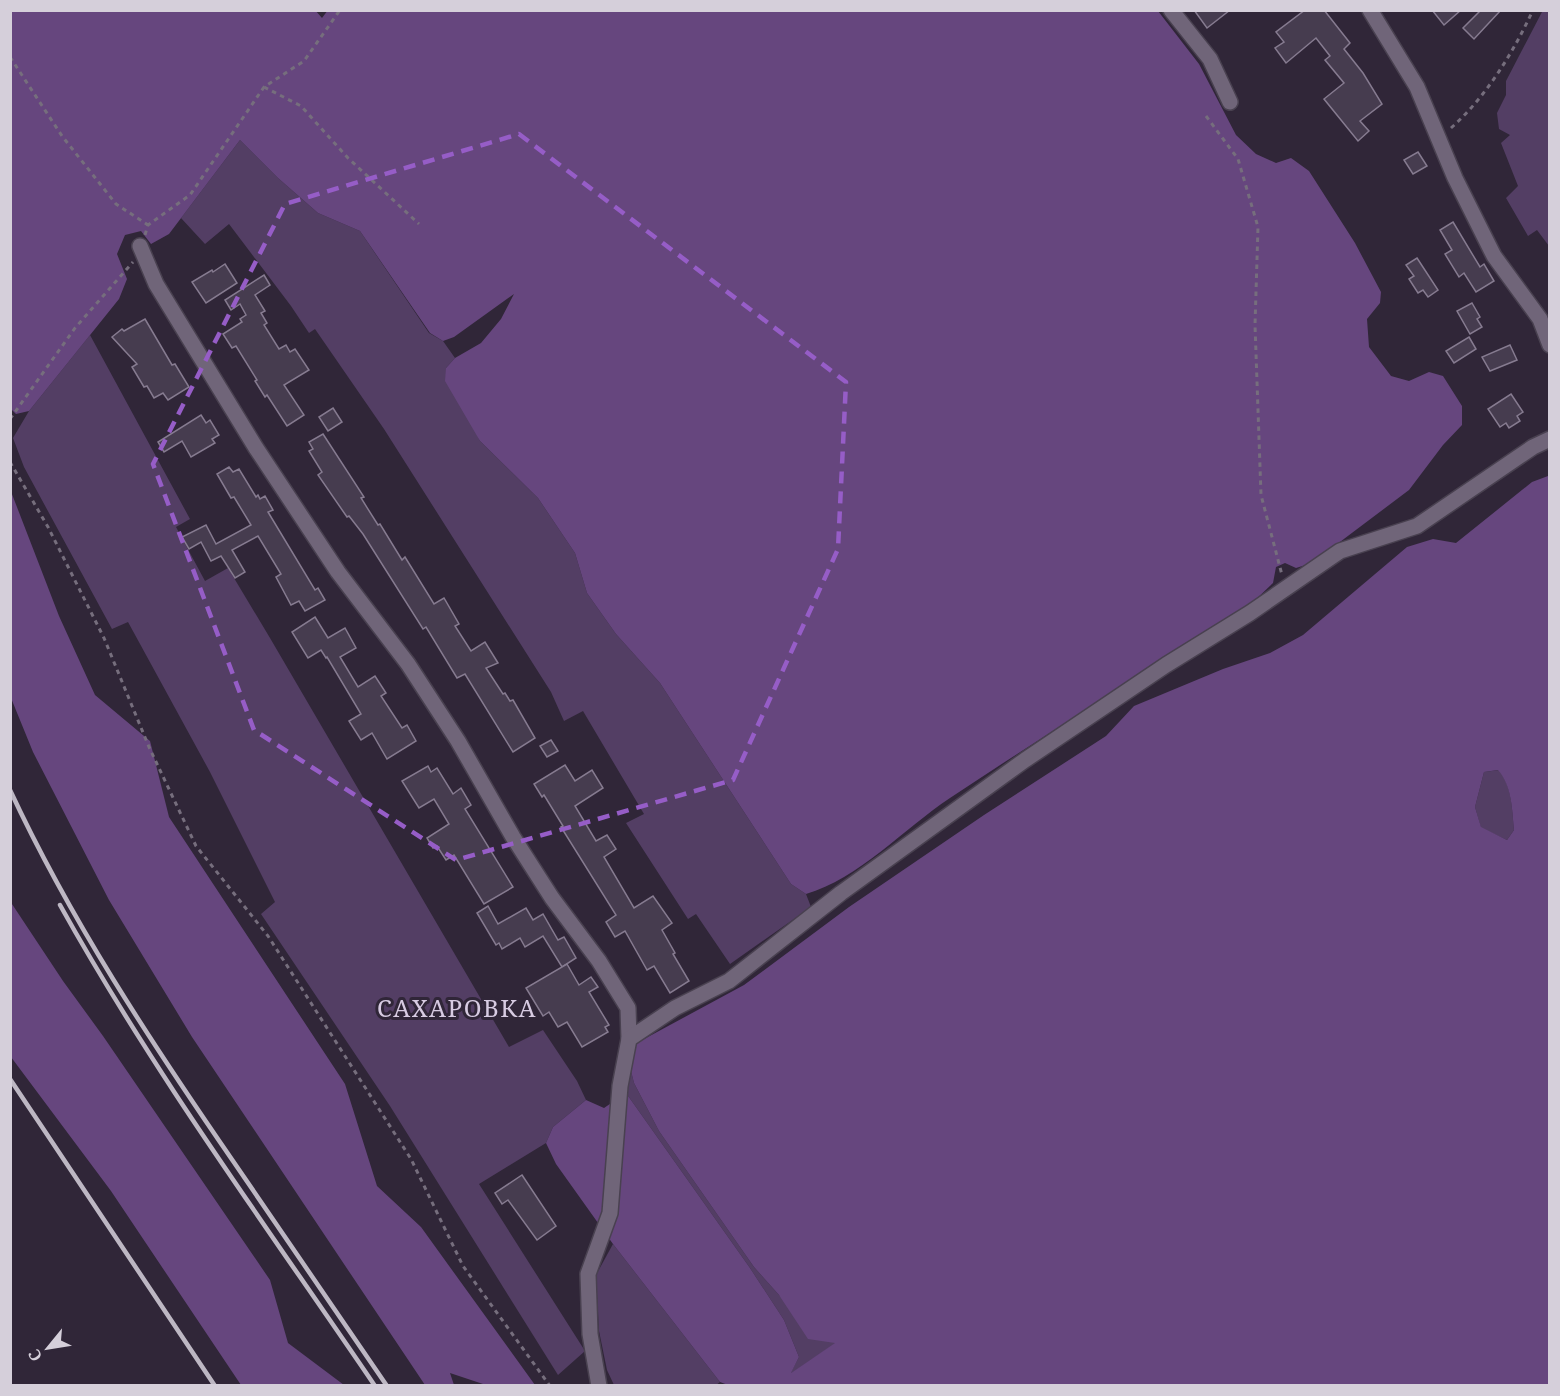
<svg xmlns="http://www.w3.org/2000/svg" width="1560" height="1396" viewBox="0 0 1560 1396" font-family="'Noto Serif',serif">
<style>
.green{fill:#533e64}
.forest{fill:#66467e;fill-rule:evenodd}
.building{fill:#463c4f;stroke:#867b90;stroke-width:1.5}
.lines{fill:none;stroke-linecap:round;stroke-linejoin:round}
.minor-casing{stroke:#494150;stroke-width:18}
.path{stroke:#766e7d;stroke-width:3;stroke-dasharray:4.5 4.5;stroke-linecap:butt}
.minor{stroke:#706579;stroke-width:15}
.rail{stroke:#bdb7c3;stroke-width:4.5}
.marked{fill:none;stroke:#965dc7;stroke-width:4.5;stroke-dasharray:12 8;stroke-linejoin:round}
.labels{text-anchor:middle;stroke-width:6;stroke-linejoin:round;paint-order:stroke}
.quarter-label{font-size:24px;letter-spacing:1.5px;fill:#d7cbe2;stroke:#302638}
</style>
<rect width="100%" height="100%" fill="#302638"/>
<g class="green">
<polygon points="1543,10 1550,11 1549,246 1537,230 1528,236 1506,198 1518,186 1501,143 1510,135 1499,129 1497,113 1506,95 1506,81"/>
<polygon points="240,140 278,178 318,213 360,231 429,333 443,341 455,358 446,368 480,441 538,498 575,553 587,593 616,634 660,683 791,884 806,894 811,907 730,964 696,914 688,919 626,823 644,814 583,711 564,721 551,692 384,429 315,329 309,333 291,306 229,224 205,244 181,218"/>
<polygon points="90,335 190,519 176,527 205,581 228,568 270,638 509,1047 543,1030 577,1081 586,1100 553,1127 546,1143 479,1184 585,1351 558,1375 390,1106 261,914 275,902 210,772 128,622 112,629 24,467 13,438 29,411"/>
<path d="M1499,770C1512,786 1512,809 1514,830L1507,840L1481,828L1475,807L1484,772Z"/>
<polygon points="630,1067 634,1083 659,1131 754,1267 779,1295 836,1343 790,1374 799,1357 784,1320 750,1268 626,1093"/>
<polygon points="613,1244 720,1382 715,1386 614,1385 607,1370 599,1331 596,1275"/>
</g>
<g class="forest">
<path d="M315,10L322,18L328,10L1158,11L1199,64L1236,135L1256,154L1276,163L1291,158L1309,171L1355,243L1381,292L1380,303L1367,319L1369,347L1391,376L1409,381L1429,372L1443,376L1462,406V425L1443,445L1409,490L1312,563L1296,568L1285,563L1276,567L1273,583L1250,605C1150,670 1049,732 950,798C905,828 858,879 806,894L791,884L660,683L616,634L587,593L575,553L538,498L480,441L445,381L446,368L455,358L481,343L501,319L514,294L454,337L443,341L430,333L360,231L318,213L278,178L240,140L169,234L151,244L141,231L125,235L117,254L127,279L119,299L29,411L16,414L11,409L10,11Z"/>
<path d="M1548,476L1549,1385H728L720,1382L613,1244L556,1164L546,1143L553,1127L586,1100L604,1108L626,1093L750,1268L784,1320L799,1357L791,1373L835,1343L808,1339L779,1295L754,1267L659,1131L634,1083L630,1067L633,1045L744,985L849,907L984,815L1106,736L1134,706L1223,669L1270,653L1303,635L1407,547L1433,539L1456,543L1532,482ZM1498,770C1512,786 1512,809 1514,830L1507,840L1481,827L1475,807L1484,772Z"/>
<polygon points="10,489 59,616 95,695 150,741 169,817 345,1084 377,1186 421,1227 535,1385 486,1385 450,1373 454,1385 425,1385 192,1037 109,900 33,752 11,698"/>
<polygon points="10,901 63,981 103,1036 270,1280 288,1343 344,1385 241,1385 111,1191 11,1057"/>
</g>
<g class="building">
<polygon points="1194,10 1230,10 1207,28"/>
<polygon points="1305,10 1324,10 1350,43 1344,49 1363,73 1382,104 1360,121 1369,131 1358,141 1324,99 1344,83 1325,60 1330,56 1316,38 1286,63 1275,48 1284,42 1276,32"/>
<polygon points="1432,10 1461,10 1444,25"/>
<polygon points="1481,10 1501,10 1474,39 1463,28"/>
<polygon points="1418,152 1427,166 1413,174 1404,160"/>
<polygon points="1453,222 1480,267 1484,264 1494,281 1476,292 1464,273 1459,277 1445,254 1452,250 1440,230"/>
<polygon points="1417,258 1438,290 1428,297 1423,290 1418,293 1409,279 1414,276 1406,265"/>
<polygon points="225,264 237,283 206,303 192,282 212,270 213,272"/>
<polygon points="264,275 270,285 255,295 265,311 261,313 267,323 264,325 279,349 286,345 290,352 295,349 309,370 284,385 304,415 287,426 267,395 265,397 255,381 257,380 236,346 232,348 223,334 242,322 240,319 246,315 240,304 231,310 225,300"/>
<polygon points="1472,303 1480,317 1477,319 1482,327 1470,334 1457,311"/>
<polygon points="145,319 172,365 175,364 189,387 168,400 163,393 154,398 147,386 144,387 132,367 137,364 112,337 122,329 124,331"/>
<polygon points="1469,337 1476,349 1454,363 1446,351"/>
<polygon points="1510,345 1517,360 1490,371 1482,357"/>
<polygon points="1511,394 1523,412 1517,416 1520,421 1509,428 1506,423 1500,427 1488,409"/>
<polygon points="333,408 342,422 328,431 319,417"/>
<polygon points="201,415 206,423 210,420 219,435 212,439 215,443 191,457 182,441 164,452 158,442"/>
<polygon points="323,434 364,497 361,498 378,525 380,524 402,560 405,557 434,604 444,598 459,624 455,626 471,651 485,642 498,663 486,668 503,694 505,693 510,701 513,700 535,738 513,752 465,674 457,678 426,627 423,629 363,534 349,516 347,517 318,475 322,472 309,451 313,449 309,442"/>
<polygon points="229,467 233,472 239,469 256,497 258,495 260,499 265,496 273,510 268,512 315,590 318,588 325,600 305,611 299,601 291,605 276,577 281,574 258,536 232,550 245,572 235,578 221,556 211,561 201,542 189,549 182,537 206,525 216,544 251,525 234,497 231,498 217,474"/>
<polygon points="315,617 328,638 345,628 356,648 340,657 358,687 375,676 386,693 381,696 402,728 407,725 416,741 387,759 372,733 361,740 349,721 361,714 327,657 326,658 321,650 308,658 292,632"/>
<polygon points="551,740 558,751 547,757 540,746"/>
<polygon points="565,765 575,781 592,770 603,788 575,806 596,841 607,835 616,849 604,857 634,908 653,896 672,923 662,930 675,953 673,954 689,981 670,993 654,966 647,970 625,931 615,937 606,922 616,915 561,827 563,826 544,795 542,797 534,784"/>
<polygon points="428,766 431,772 437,768 453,794 461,788 471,805 465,809 513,887 484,904 454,855 446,860 437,846 433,848 427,838 449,824 434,799 419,808 402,781"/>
<polygon points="488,906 498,924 526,908 533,920 543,914 558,940 564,937 576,958 562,967 543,936 525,947 520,938 502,949 499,943 496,945 477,913"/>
<polygon points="567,964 579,985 591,977 598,987 589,992 609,1025 605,1027 608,1032 582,1047 567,1022 558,1027 549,1012 543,1016 526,988"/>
<polygon points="522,1175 556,1226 537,1240 508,1200 502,1204 495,1193"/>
</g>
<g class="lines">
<defs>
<g id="minor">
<polyline points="1171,10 1210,59 1230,102"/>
<polyline points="1370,10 1417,87 1455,178 1494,256 1540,319 1550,345"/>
<polyline points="140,246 156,284 256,448 338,572 408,664 458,741 513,837 552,898 599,961 628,1008 629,1039"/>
<polyline points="599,1386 590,1334 588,1274 610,1213 620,1086 629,1039 675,1008 729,981 841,893 1025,760 1166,665 1250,613 1340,551 1417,526 1533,447 1550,439"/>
</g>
</defs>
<use href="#minor" class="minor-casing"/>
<g class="path">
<polyline points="10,57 62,136 116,204 148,225"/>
<polyline points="264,87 301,106 348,158 419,224"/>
<polyline points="1206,116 1238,159 1258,227 1255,325 1261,495 1282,575"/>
<path d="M1451,128C1486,97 1513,53 1533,10"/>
<polyline points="145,235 148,225 190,195 264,87 304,61 340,10"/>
<polyline points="10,419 75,328 133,262"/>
<polyline points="10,462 48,527 104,638 149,747 196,846 268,936 411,1159 463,1266 550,1386"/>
</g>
<use href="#minor" class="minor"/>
<g class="rail">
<path d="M10,790C71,921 151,1042 233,1161C284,1236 336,1311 387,1386"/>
<path d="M60,905C153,1072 267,1227 375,1386"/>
<polyline points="10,1079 215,1386"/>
</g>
</g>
<path class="marked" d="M519,134L846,382L838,549L733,780L456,860L254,730L153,464L285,204Z"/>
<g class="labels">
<g class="quarter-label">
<text x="457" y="1017">САХАРОВКА</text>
</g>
</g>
<rect width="1560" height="1396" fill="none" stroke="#d5cfda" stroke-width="24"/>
<g transform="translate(48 1348) rotate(240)" stroke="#302638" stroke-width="4.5" paint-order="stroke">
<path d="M0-4.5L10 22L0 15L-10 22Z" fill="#d5cfda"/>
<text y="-9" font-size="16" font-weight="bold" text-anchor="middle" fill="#d5cfda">С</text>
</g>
</svg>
